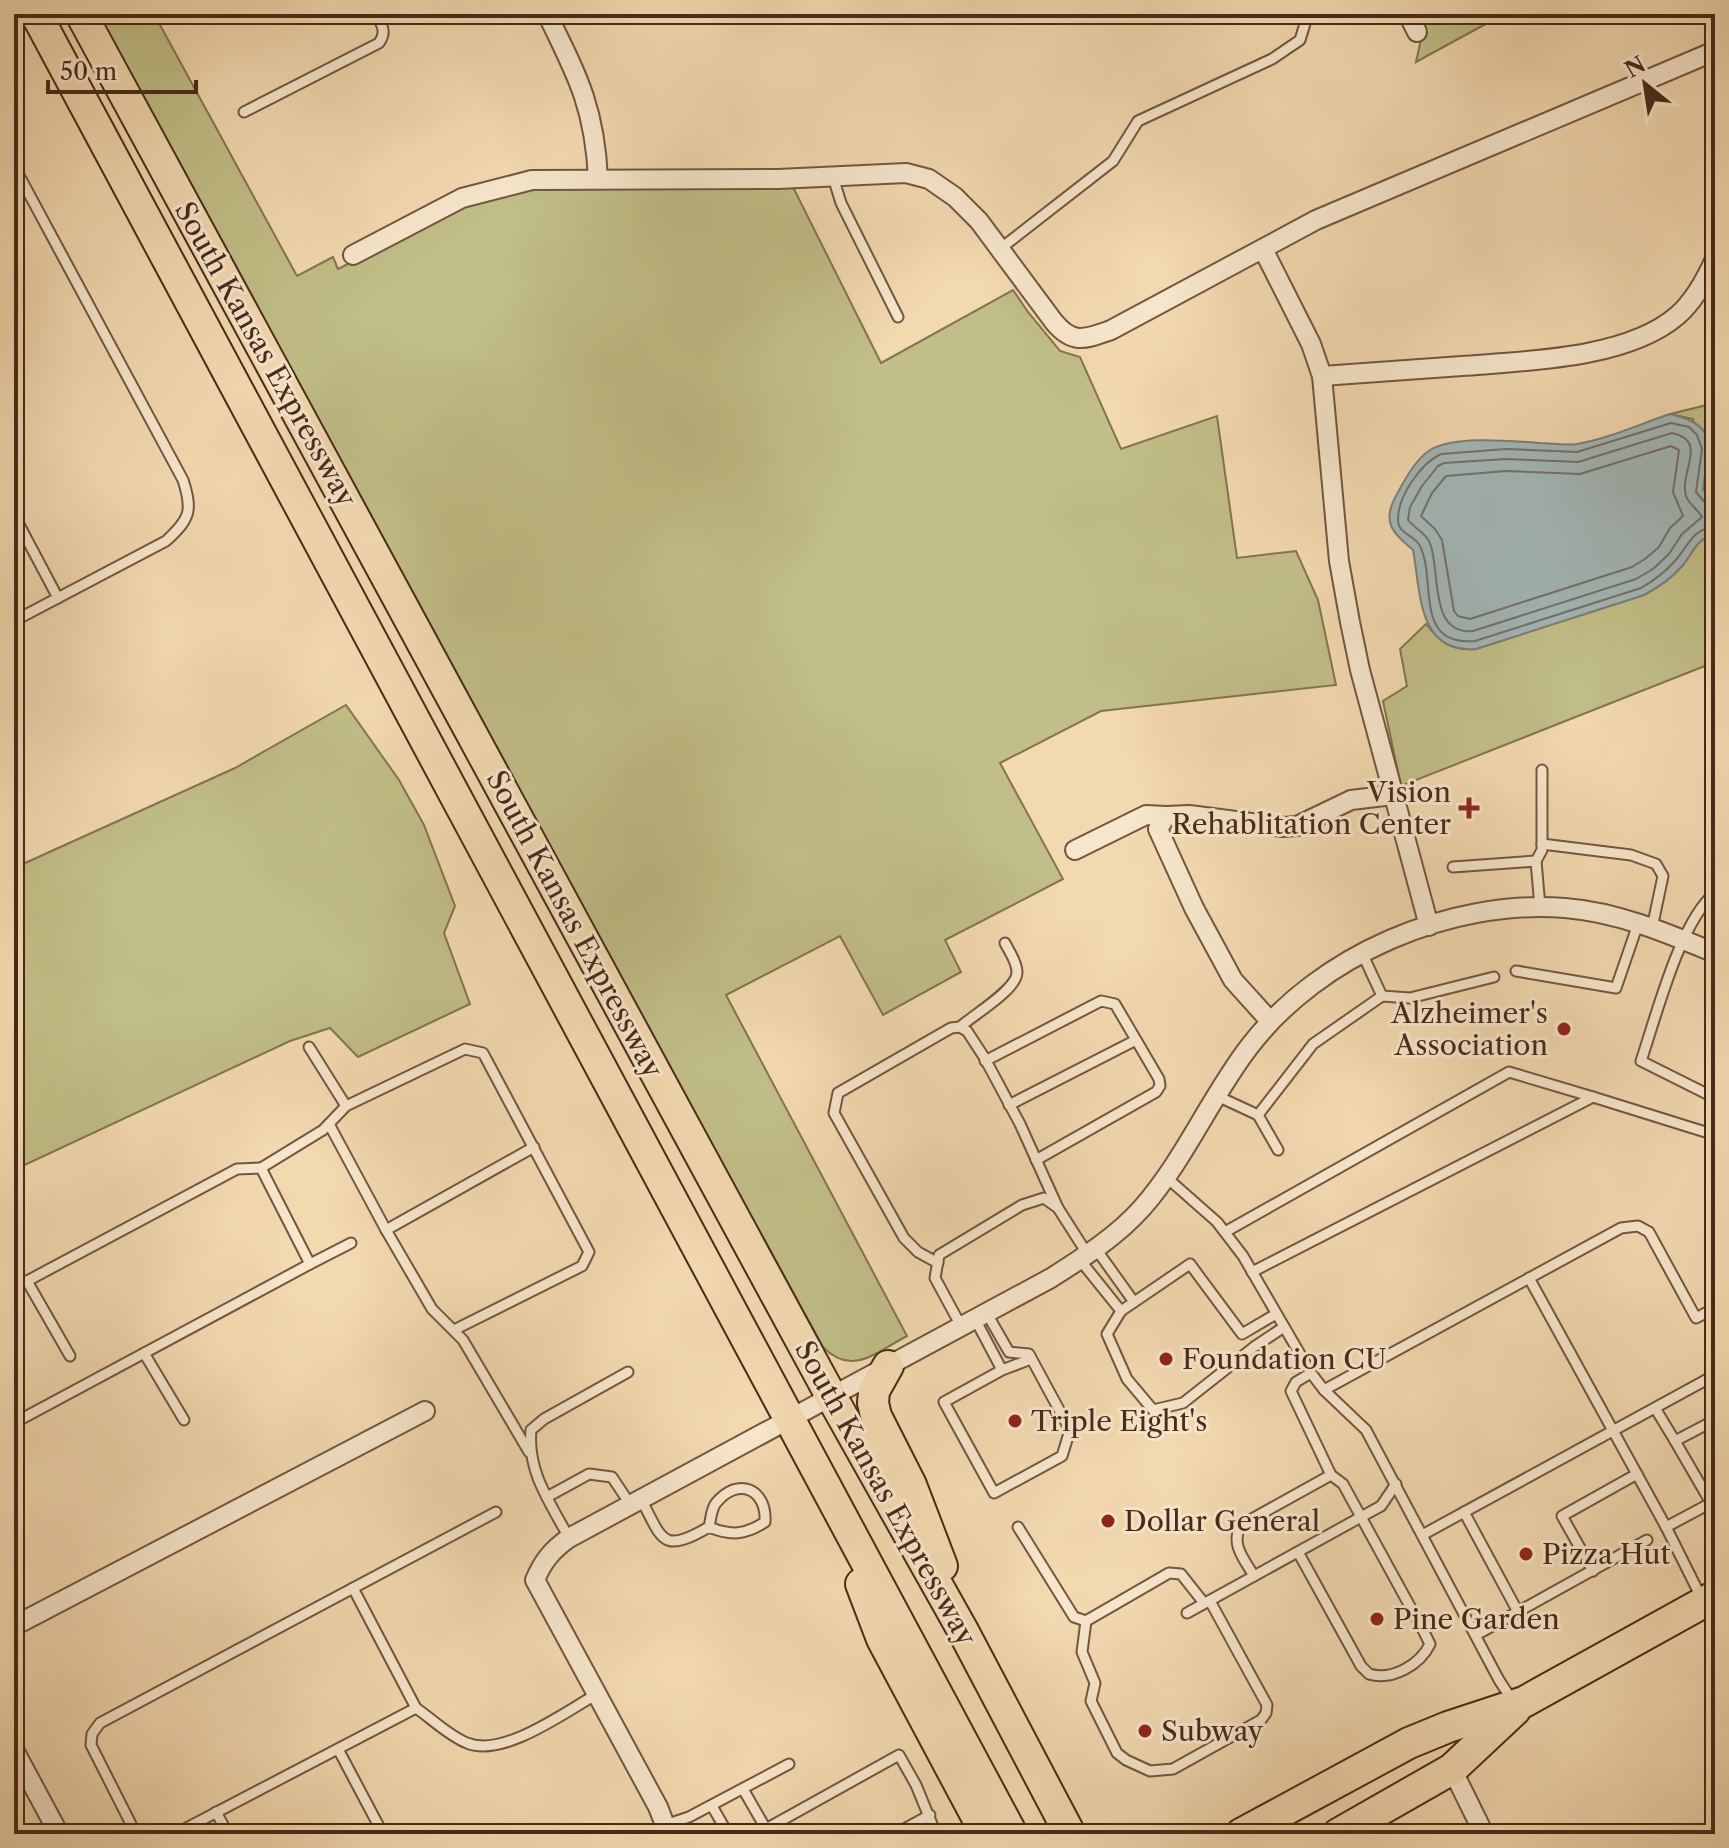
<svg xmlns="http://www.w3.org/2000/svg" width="1729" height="1848" viewBox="0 0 1729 1848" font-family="'Libre Caslon Text',serif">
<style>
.green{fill:#c1be87;stroke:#847450;stroke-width:2}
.water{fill:#a2b7b8;stroke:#7e7f78;stroke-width:2}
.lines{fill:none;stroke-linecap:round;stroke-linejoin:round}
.shore{stroke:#757068;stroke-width:2}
.service-casing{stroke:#73563f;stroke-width:13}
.minor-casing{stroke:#73563f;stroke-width:22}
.primary-casing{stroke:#482a19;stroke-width:34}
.service{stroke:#f7e6cc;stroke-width:9}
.minor{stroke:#f7e6cc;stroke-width:18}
.primary{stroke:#f3d9b0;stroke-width:30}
.poi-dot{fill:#8f2418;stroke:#f7e6cc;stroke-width:3}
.labels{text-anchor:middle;stroke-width:6;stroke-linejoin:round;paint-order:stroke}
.street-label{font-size:28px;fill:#482a19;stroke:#f7e6cc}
.poi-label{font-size:28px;fill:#482a19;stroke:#f7e6cc;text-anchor:start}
</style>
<rect width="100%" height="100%" fill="#f3d9b0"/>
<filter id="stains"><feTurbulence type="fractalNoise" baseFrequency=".0025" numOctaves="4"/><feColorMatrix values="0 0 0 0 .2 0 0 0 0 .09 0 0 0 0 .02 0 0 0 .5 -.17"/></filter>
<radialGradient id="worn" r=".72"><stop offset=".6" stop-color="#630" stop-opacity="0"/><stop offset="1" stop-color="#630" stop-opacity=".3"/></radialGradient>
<g class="green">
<path d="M93,14H154L297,276L333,257L338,269L461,207L525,186L792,185L881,363L1013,290L1028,312L1060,351L1080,357L1121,449L1217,416L1237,558L1296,551L1318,600L1336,685L1101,711L1000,763L1063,879L945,940L961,972L883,1015L840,936L726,995L907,1336C876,1352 852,1377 823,1347Z"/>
<polygon points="1438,14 1504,14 1416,62 1425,21"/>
<polygon points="1715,403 1715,500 1714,500 1703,491 1705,473 1693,419 1670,414"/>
<path d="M1715,535V662L1401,786L1383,701L1407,686L1400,649L1426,624C1441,643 1451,651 1476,649L1644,595C1658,587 1671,579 1682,566C1692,554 1697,537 1715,535Z"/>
<polygon points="346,705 399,780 424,825 455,906 444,933 470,1004 358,1057 330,1028 290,1041 14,1170 14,868 235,768"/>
</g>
<path class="water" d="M1670,414C1723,426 1707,449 1703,490L1715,500V535C1696,537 1693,554 1682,566C1671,579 1658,587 1644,595L1476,649C1417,653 1421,593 1413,550C1392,532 1381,522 1397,494C1405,479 1416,459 1430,450C1455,435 1511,441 1540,443C1551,443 1565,446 1577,444C1608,439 1640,424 1670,414Z"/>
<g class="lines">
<g class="shore">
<path d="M1672,433C1709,441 1679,471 1686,496C1689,504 1698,510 1702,517L1682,534L1669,554L1653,569L1636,579L1473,631C1428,635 1441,571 1430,543C1426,533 1414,528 1408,520L1410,507L1422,486L1438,466L1444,463L1506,459L1578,462Z"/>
<polygon points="1671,446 1679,450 1673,492 1683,516 1670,528 1659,547 1645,559 1632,567 1470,619 1458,616 1454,611 1442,540 1435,529 1421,516 1432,493 1446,476 1506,471 1580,474"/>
<path d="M1715,507L1707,505L1696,492L1702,449L1697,435L1689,427L1671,423L1577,452L1506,449L1441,454C1421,463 1398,496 1398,519C1397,534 1415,535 1420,546C1437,580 1413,647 1475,641L1641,588C1653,581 1663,574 1672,564C1687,550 1691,528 1715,527"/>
</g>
<defs>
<g id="service">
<path d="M244,112L379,43C387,32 382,25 376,14"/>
<path d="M14,166L183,480C193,511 190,519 166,541L14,621"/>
<polyline points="833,177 841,203 898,317"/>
<polyline points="1000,249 1113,161 1138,121 1272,59 1300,40 1308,14"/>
<polyline points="14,515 58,598"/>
<polyline points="1542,844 1631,855 1656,864 1663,876 1652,928"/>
<polyline points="1536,861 1542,850 1542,770"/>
<polyline points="1453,867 1536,861 1540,907"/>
<path d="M1715,893C1680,921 1656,1017 1641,1061L1715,1098"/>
<polyline points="1516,971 1616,988 1638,924"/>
<polyline points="1382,996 1410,998 1494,977"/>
<path d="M960,1027C973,1015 1018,989 1017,972C1017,962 1009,951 1005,943"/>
<polyline points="309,1047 346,1106"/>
<polyline points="985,1061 1101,1001 1115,1004 1159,1079 1160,1086 1156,1092 1036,1160"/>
<polyline points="1215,1095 1258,1115 1313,1044 1382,996 1362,953"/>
<polyline points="1009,1105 1136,1040"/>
<polyline points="1258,1115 1278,1150"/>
<polyline points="329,1124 386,1230 432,1309 463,1340 529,1452"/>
<polyline points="261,1168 323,1130 346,1106 465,1049 483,1053 589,1252 582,1266 454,1330"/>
<polyline points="1166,1177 1217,1222 1243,1256 1311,1373 1324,1390 1366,1430 1499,1680 1512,1700"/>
<polyline points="386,1230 534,1147"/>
<polyline points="1225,1232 1509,1072 1593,1097"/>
<polyline points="1096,1249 1134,1302"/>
<polyline points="1080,1260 1121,1311 1107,1334 1127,1379 1153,1410 1183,1403 1254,1347 1284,1327"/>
<polyline points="938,1263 918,1252 904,1238 834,1113 838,1093 951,1028 960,1027 967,1031 984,1057 1020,1124 1058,1208"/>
<polyline points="310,1264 351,1243"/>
<polyline points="1252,1272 1593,1097 1715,1135"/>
<polyline points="1529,1278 1666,1527 1702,1599"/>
<polyline points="27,1281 70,1356"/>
<polyline points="14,1288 237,1169 261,1168 310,1264 14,1423"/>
<polyline points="1121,1311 1190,1264 1242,1334 1276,1314"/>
<polyline points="975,1319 1002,1370 944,1402 994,1493 1062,1456 1070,1430 1029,1354 1009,1352 986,1312"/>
<polyline points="961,1326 935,1278 939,1255 1022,1205 1044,1198 1058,1208 1088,1255"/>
<polyline points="144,1353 184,1420"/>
<polyline points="1002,1370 1031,1359"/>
<polyline points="1311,1373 1296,1382 1291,1391 1331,1475"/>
<polyline points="1324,1390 1621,1228 1638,1226 1649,1232 1696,1318 1715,1308"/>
<polyline points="1655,1408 1675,1441"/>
<polyline points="547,1497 589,1474 612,1477 630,1504"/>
<path d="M641,1499C663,1541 662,1554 709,1527C711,1519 711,1509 716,1503C738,1476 767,1489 765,1522C745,1535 731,1536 709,1527"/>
<polyline points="1464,1512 1518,1612"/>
<polyline points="1018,1527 1074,1617 1086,1621 1169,1573 1181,1574 1204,1603"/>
<polyline points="1666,1527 1711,1503 1675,1441 1715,1420"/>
<polyline points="1424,1534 1715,1375"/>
<path d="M569,1538C550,1502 527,1472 531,1430L544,1419L628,1372"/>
<polyline points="1593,1571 1562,1516 1637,1474"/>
<path d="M1254,1576C1244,1559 1230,1544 1241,1525L1331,1475L1343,1484L1424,1632L1430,1644C1420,1665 1392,1681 1369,1674L1361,1666L1298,1552"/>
<polyline points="353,1588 416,1708"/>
<polyline points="1187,1613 1381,1506 1396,1484"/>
<polyline points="1086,1621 1082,1652 1095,1683 1091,1701 1117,1753 1126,1760 1150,1771 1173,1769 1261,1720 1266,1713 1267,1705 1210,1601"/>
<polyline points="1476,1635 1647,1540"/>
<polyline points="338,1749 383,1834"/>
<polyline points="743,1789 766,1829 899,1755 916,1785 936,1834"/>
<polyline points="712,1806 728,1834"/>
<polyline points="216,1812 228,1834"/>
<polyline points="665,1825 689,1817 789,1764"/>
<polyline points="136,1834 91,1745 92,1734 100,1723 496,1512"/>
<path d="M175,1834L416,1708C432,1719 449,1736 467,1743C503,1758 565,1712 597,1694"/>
<polyline points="895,1834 930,1815"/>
</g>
<g id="minor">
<path d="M547,14C577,75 595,108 598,179"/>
<polyline points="1408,14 1417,32"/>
<polyline points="1263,249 1311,344 1322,376 1339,561 1350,622 1360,670 1429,926"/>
<path d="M353,255L462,198L532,180L778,179L906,173L929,179L955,197L979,221L1054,322C1073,345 1085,339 1111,330L1316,220L1715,51"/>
<path d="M1322,376C1369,373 1415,369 1462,366C1526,361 1628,359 1678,315C1695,300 1706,279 1715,259"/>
<polyline points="1075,850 1146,815 1166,816"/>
<polyline points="1270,1021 1233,980 1194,908 1158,829 1166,816 1189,815 1283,827 1297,826 1351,800 1393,795"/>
<polyline points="14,1626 425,1411"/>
<polyline points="14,1750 59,1834"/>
<polyline points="1452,1769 1484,1834"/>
<path d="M665,1834V1825L658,1807L535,1580C543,1561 552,1550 569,1538L1051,1278C1084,1257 1116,1237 1142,1208C1185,1159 1210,1098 1249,1047C1319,955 1450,899 1565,908C1617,912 1667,933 1715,953"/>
</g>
<g id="primary">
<polyline points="36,14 1012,1834"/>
<polyline points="81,14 831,1396 962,1629 1070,1834"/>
<polyline points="888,1366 874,1391 873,1403 876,1416 911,1485 942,1566"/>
<polyline points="861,1584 882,1639 986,1834"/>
<polyline points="1241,1834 1409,1743 1448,1727 1524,1702 1715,1596"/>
<polyline points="1338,1834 1452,1769 1515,1710"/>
</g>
</defs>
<use href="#service" class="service-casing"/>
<use href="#minor" class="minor-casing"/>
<use href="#primary" class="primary-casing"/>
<use href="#service" class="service"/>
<use href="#minor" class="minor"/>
<use href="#primary" class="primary"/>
</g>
<g class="poi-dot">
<path d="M1465 796h8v8h8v8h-8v8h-8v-8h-8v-8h8z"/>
<circle cx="1564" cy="1029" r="8"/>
<circle cx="1166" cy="1359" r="8"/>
<circle cx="1015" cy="1421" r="8"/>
<circle cx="1108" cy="1521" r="8"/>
<circle cx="1526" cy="1554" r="8"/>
<circle cx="1377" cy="1619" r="8"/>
<circle cx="1145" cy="1731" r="8"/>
</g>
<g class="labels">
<g class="street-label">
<text transform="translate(266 354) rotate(61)" y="10">South Kansas Expressway</text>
<text transform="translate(575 924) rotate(62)" y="10">South Kansas Expressway</text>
<text transform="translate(886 1493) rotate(61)" y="10">South Kansas Expressway</text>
</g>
<g class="poi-label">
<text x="1451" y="802" text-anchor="end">Vision<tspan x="1451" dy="32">Rehablitation Center</tspan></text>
<text x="1548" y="1023" text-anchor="end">Alzheimer's<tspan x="1548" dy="32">Association</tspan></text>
<text x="1182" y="1369">Foundation CU</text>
<text x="1031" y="1431">Triple Eight's</text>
<text x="1124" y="1531">Dollar General</text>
<text x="1542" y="1564">Pizza Hut</text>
<text x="1393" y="1629">Pine Garden</text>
<text x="1161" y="1741">Subway</text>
</g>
</g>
<rect width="1729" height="1848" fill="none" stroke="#f3d9b0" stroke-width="48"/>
<rect x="16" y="16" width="1697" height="1816" fill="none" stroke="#482a19" stroke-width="4"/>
<rect x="24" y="24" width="1681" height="1800" fill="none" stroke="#482a19" stroke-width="2"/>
<g transform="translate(1645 84) rotate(330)" stroke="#f7e6cc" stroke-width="6" paint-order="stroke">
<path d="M0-6L14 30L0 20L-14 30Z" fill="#482a19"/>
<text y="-12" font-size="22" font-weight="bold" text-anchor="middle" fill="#482a19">N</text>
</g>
<path d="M48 80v12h148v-12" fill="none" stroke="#482a19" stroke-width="4"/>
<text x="60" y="80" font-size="24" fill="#482a19" stroke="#f7e6cc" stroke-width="6" paint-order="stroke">50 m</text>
<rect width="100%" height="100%" filter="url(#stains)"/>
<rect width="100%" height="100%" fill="url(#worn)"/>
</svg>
